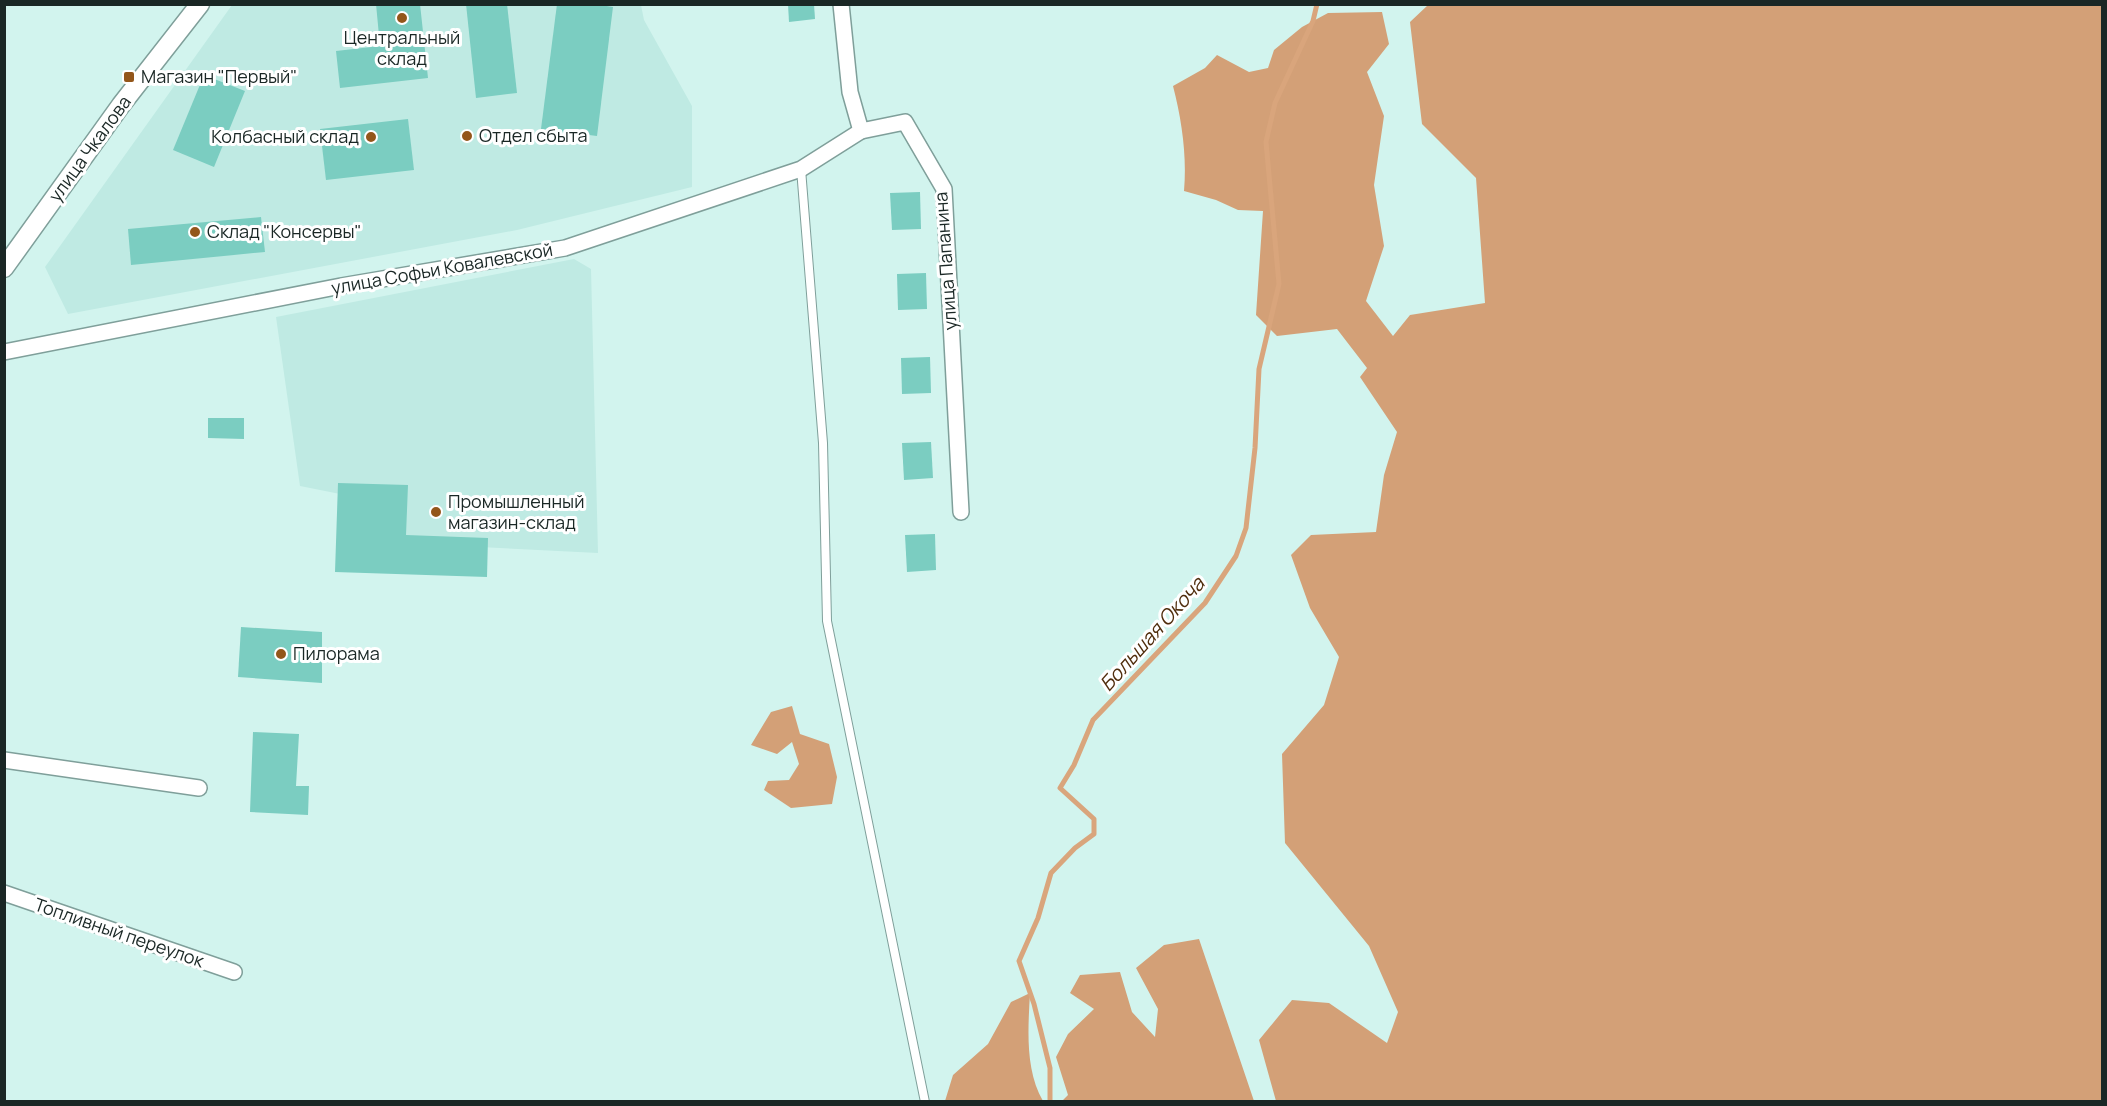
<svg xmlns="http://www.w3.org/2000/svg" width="2107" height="1106" viewBox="0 0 2107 1106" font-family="Manrope,sans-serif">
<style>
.built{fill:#bfeae3}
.forest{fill:#d3a077}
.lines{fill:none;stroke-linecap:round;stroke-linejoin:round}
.stream{stroke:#d9a57c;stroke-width:5}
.building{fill:#7bcdc1}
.service-casing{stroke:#7f9f9a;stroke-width:10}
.minor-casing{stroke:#7f9f9a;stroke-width:18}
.tertiary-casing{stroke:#7f9f9a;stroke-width:21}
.service{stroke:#fff;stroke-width:8}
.minor{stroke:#fff;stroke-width:15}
.tertiary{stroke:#fff;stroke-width:18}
.poi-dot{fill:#93561a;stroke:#fff;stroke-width:2}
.labels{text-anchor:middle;stroke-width:6;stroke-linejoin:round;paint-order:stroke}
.poi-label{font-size:18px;fill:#1a2725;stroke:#fff;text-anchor:start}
.street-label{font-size:18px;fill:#1a2725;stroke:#fff}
.water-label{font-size:20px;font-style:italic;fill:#4f2d0c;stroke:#fff}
</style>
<rect width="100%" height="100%" fill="#d2f4ee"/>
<g class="built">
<polygon points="232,5 641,5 644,20 692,106 692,187 517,230 68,314 45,267"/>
<polygon points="574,259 591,269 598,553 338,540 340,494 300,486 276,317"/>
</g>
<g class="forest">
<path d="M1428,5H2102V1101H1276L1259,1040L1292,1000L1329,1003L1387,1043L1398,1012L1369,946L1285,843L1282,754L1324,705L1339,657L1310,608L1291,555L1311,535L1376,532L1384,475L1397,432L1360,377L1367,368L1337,329L1277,336L1256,315L1263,211L1238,210L1216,200L1184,191C1187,156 1182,121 1173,86L1205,68L1217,55L1249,72L1268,68L1274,50L1302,27L1328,13L1382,12L1389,44L1367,72L1384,116L1374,185L1384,246L1366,301L1393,336L1410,315L1485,303L1476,178L1422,124L1410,22Z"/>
<polygon points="792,706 800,734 829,744 837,777 832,804 791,808 764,790 768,781 789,780 799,764 792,742 777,754 751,745 771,712"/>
<polygon points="1199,939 1254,1101 1062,1101 1068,1095 1056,1057 1068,1034 1094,1009 1070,993 1080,975 1120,972 1132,1012 1155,1037 1158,1009 1136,968 1164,945"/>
<path d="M1030,993C1028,1029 1025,1070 1043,1101H945L953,1075L988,1044L1011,1002Z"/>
</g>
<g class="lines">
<polyline class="stream" points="1050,1102 1050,1068 1034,1004 1019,961 1038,918 1051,873 1075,848 1094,834 1094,819 1060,788 1074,765 1093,720 1205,603 1236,556 1246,528 1255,448 1259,369 1279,284 1266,142 1275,103 1313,21 1317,4"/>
</g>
<g class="building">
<polygon points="376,4 420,4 428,78 340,88 336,51 380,46"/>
<polygon points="466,4 507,4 517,93 476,98"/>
<polygon points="557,4 594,4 613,7 597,136 541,129"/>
<polygon points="788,4 814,4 815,19 789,22"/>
<polygon points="204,75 245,91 214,167 173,150"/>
<polygon points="408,119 414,170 326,180 320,129"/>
<polygon points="920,192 921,229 892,230 890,193"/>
<polygon points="261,217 265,252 131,265 128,229"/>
<polygon points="926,273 927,309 898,310 897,274"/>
<polygon points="930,357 931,393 902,394 901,358"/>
<polygon points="208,418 244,418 244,439 208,438"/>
<polygon points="931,442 933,478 904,480 902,443"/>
<polygon points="338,483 408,485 406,535 488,538 487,577 335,572"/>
<polygon points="935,534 936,570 907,572 905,535"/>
<polygon points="241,627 322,632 322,683 238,677"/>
<polygon points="253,732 299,734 296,786 309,786 308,815 250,812"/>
</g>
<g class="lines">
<defs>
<polyline id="service" points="801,169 823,443 827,621 925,1102"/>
<g id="minor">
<polyline points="841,4 850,92 861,131 905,122 944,189 961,512"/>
<polyline points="4,352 341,286 565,248 801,169 861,131"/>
<polyline points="4,760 199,788"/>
<polyline points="4,893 234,972"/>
</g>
<polyline id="tertiary" points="4,268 121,105 200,4"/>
</defs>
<use href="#service" class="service-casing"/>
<use href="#minor" class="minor-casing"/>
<use href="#tertiary" class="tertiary-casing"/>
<use href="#service" class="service"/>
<use href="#minor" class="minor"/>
<use href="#tertiary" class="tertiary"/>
</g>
<g class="poi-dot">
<circle cx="402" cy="18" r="6"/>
<rect x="123" y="71" width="12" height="12" rx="3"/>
<circle cx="467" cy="136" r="6"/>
<circle cx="371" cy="137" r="6"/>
<circle cx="195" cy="232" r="6"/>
<circle cx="436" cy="512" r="6"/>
<circle cx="281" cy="654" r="6"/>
</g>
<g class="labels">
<g class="poi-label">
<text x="402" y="44" text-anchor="middle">Центральный<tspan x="402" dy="21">склад</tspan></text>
<text x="141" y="83">Магазин "Первый"</text>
<text x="479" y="142">Отдел сбыта</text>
<text x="359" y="143" text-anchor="end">Колбасный склад</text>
<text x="207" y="238">Склад "Консервы"</text>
<text x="448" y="508">Промышленный<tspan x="448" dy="21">магазин-склад</tspan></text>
<text x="293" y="660">Пилорама</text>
</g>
<g class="street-label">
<text transform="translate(90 149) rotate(-54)" y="6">улица Чкалова</text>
<text transform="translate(946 261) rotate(-94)" y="6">улица Папанина</text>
<text transform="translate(442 269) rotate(-10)" y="6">улица Софьи Ковалевской</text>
<text transform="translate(119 933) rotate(19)" y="6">Топливный переулок</text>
</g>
<g class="water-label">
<text transform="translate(1152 634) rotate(-48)" y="7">Большая Окоча</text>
</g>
</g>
<rect width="2107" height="1106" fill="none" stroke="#1a2725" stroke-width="12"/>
</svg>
